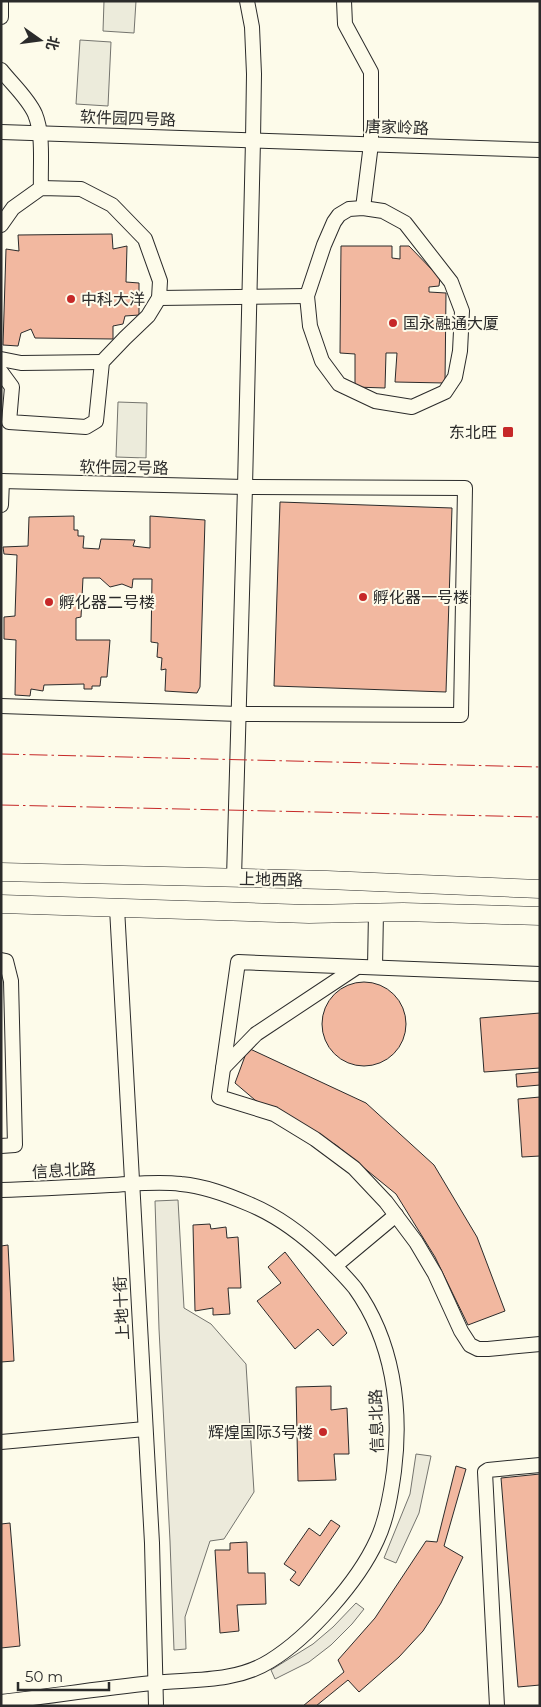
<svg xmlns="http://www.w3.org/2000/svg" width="541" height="1707" viewBox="0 0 541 1707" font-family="Montserrat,'Noto Sans SC',sans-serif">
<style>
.green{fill:#ecebdb;stroke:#74746e}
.parking{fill:#eceadb;stroke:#74746e}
.building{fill:#f2b8a0;stroke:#2b2b2b}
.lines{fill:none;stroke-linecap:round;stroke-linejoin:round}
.minor-casing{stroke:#2b2b2b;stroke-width:16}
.major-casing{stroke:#2b2b2b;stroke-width:19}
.minor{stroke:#fdfbea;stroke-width:14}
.major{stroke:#fdfbea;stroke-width:18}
.power{stroke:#c62828;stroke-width:1;stroke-dasharray:18 4 2.5 4;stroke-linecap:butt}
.poi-dot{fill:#c62828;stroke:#fdfbea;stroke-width:2}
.labels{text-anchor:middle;stroke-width:4;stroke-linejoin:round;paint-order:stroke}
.street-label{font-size:16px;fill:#2b2b2b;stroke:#fdfbea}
.poi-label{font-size:16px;fill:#2b2b2b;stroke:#fdfbea;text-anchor:start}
</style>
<rect width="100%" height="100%" fill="#fdfbea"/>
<g class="green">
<polygon points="104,1 136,1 134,33 103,31"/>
<polygon points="80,40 111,42 108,106 76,104"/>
<polygon points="118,402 147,403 146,458 116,457"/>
</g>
<g class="parking">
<polygon points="178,1200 184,1308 211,1324 246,1364 254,1492 224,1539 210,1541 185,1617 186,1649 174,1650 170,1541 159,1329 155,1201"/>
<polygon points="416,1454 431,1456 419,1513 396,1563 384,1558 410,1494"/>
<polygon points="356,1603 364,1609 352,1624 331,1645 309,1662 275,1679 271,1670 313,1644 333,1627"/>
</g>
<g class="building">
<polygon points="112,234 113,249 127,246 126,282 139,283 139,315 125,316 123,324 113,326 113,339 35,338 31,329 21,333 18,346 3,345 6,249 19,251 18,235"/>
<polygon points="341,246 392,246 392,258 400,259 400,246 409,246 440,278 439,286 429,287 429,292 446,293 445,383 395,382 397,353 386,353 385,388 355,387 355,354 340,353"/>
<polygon points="280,502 452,508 446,692 274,686"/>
<polygon points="74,516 74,530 78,530 78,536 84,536 83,548 99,549 101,539 135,540 133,546 150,548 150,516 205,520 200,687 197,693 165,691 166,669 161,670 162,658 157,657 158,643 151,642 152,579 133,579 132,588 122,584 110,587 100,578 83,578 81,617 76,618 76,640 110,640 107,677 101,677 100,686 92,686 92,689 84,689 84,684 44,685 43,691 31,689 30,696 15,695 16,640 4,639 4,617 15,616 17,555 4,554 3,547 28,546 29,517"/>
<circle cx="364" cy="1024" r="42"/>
<polygon points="540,1013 540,1068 484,1072 480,1018"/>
<polygon points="248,1048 366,1103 434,1165 477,1237 505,1311 468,1325 435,1257 396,1194 336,1145 255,1100 235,1083"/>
<polygon points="540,1072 540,1085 517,1087 516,1074"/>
<polygon points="540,1097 540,1156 522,1157 518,1099"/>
<polygon points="210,1224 211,1229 226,1227 227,1238 238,1237 241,1288 228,1288 230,1314 213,1315 213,1308 195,1311 193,1225"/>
<polygon points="8,1245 14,1361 1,1362 1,1246"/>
<polygon points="285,1252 347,1333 333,1346 318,1329 295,1349 257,1301 281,1283 268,1267"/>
<polygon points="331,1386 331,1410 347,1408 349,1454 334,1454 336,1480 298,1481 296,1387"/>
<polygon points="456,1466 466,1469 444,1546 463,1557 441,1603 423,1631 399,1657 359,1692 348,1680 316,1706 303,1706 344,1672 338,1660 375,1618 426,1541 437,1542"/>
<polygon points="540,1474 540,1685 518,1687 501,1478"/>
<polygon points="331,1520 340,1526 299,1586 290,1580 296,1572 284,1564 309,1528 320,1536"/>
<polygon points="10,1523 20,1646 1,1648 1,1524"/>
<polygon points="247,1542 248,1573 265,1573 266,1604 237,1605 239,1631 220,1633 215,1550 230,1550 230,1543"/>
</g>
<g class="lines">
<defs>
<g id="minor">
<polyline points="1,1 1,17"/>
<polyline points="344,1 345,24 371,72 371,144 363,208"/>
<path d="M1,70C12,84 28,98 35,114C44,136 40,165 41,188"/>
<polyline points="1,132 540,150"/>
<polygon points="363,208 383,211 405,223 451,282 462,311 460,351 455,377 445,392 412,407 375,401 339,384 322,361 310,326 307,296 324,245 334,222 339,215 349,209"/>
<polyline points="1,225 13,208 41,188 81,189 112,205 145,239 160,281 159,298 148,316 125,338 102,362 96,421 86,427 9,422 12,387 1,372"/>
<polyline points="159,298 307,296"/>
<polyline points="1,359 21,363 102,362"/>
<polyline points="1,481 245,487 465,488 461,715 239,714 1,706"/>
<polyline points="1,505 2,481"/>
<polyline points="234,878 245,487 253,140 254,74 252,27 247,1"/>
<polyline points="117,908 152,1543 156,1706"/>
<polyline points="1,960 6,961 11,981 15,1145 1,1146"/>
<polyline points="375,967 376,912"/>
<polyline points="540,974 238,962 219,1097 274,1114 315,1139 354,1168 386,1202 416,1242 435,1274 461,1331 470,1345 478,1349 488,1349 540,1344"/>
<polyline points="223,1068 256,1034 357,967"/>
<path d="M1,1190C38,1189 74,1187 110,1185C134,1184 158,1181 181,1184C205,1186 228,1195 249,1204C278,1216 303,1235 325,1256C335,1266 346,1277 355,1288C393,1341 402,1408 394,1471C391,1493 387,1519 377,1540C358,1582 309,1637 270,1661C235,1683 192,1679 153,1683C102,1688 52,1696 1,1702"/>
<polyline points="335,1266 396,1215"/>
<polyline points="1,1442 145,1429"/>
<polyline points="497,1706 485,1472 488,1470 540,1465"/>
</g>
<g id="major">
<polyline points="1,872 327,880 540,889"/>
<polyline points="1,904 309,914 403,912 540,916"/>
</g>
</defs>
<use href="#minor" class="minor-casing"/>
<use href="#major" class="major-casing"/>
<use href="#minor" class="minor"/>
<use href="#major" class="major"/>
<g class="power">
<polyline points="1,754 540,767"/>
<polyline points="1,805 540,817"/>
</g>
</g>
<g class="poi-dot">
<circle cx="71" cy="299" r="5"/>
<circle cx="393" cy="323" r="5"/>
<rect x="502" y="426" width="12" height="12" rx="2.5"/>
<circle cx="363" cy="597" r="5"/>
<circle cx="49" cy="602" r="5"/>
<circle cx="323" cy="1432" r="5"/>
</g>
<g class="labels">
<g class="street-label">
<text transform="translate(128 118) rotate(2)" y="6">软件园四号路</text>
<text transform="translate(397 127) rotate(2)" y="6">唐家岭路</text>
<text transform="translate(124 467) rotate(1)" y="6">软件园2号路</text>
<text transform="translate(271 879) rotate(1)" y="6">上地西路</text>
<text transform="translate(64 1170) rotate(-3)" y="6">信息北路</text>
<text transform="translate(121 1308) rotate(-93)" y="6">上地十街</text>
<text transform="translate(376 1421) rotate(-92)" y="6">信息北路</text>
</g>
<g class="poi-label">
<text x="81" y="305">中科大洋</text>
<text x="403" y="329">国永融通大厦</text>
<text x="497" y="438" text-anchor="end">东北旺</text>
<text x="373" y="603">孵化器一号楼</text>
<text x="59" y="608">孵化器二号楼</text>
<text x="313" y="1438" text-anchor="end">辉煌国际3号楼</text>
</g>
</g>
<rect width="541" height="1707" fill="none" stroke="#2b2b2b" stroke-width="5"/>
<g transform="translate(40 40) rotate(104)" stroke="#fdfbea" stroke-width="4" paint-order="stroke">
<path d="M0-4L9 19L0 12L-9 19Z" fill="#2b2b2b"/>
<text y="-8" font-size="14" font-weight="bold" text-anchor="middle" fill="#2b2b2b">北</text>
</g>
<path d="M18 1682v8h91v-8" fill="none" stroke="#2b2b2b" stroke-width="2.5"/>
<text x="25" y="1682" font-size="15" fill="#2b2b2b" stroke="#fdfbea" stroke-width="4" paint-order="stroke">50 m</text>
</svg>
